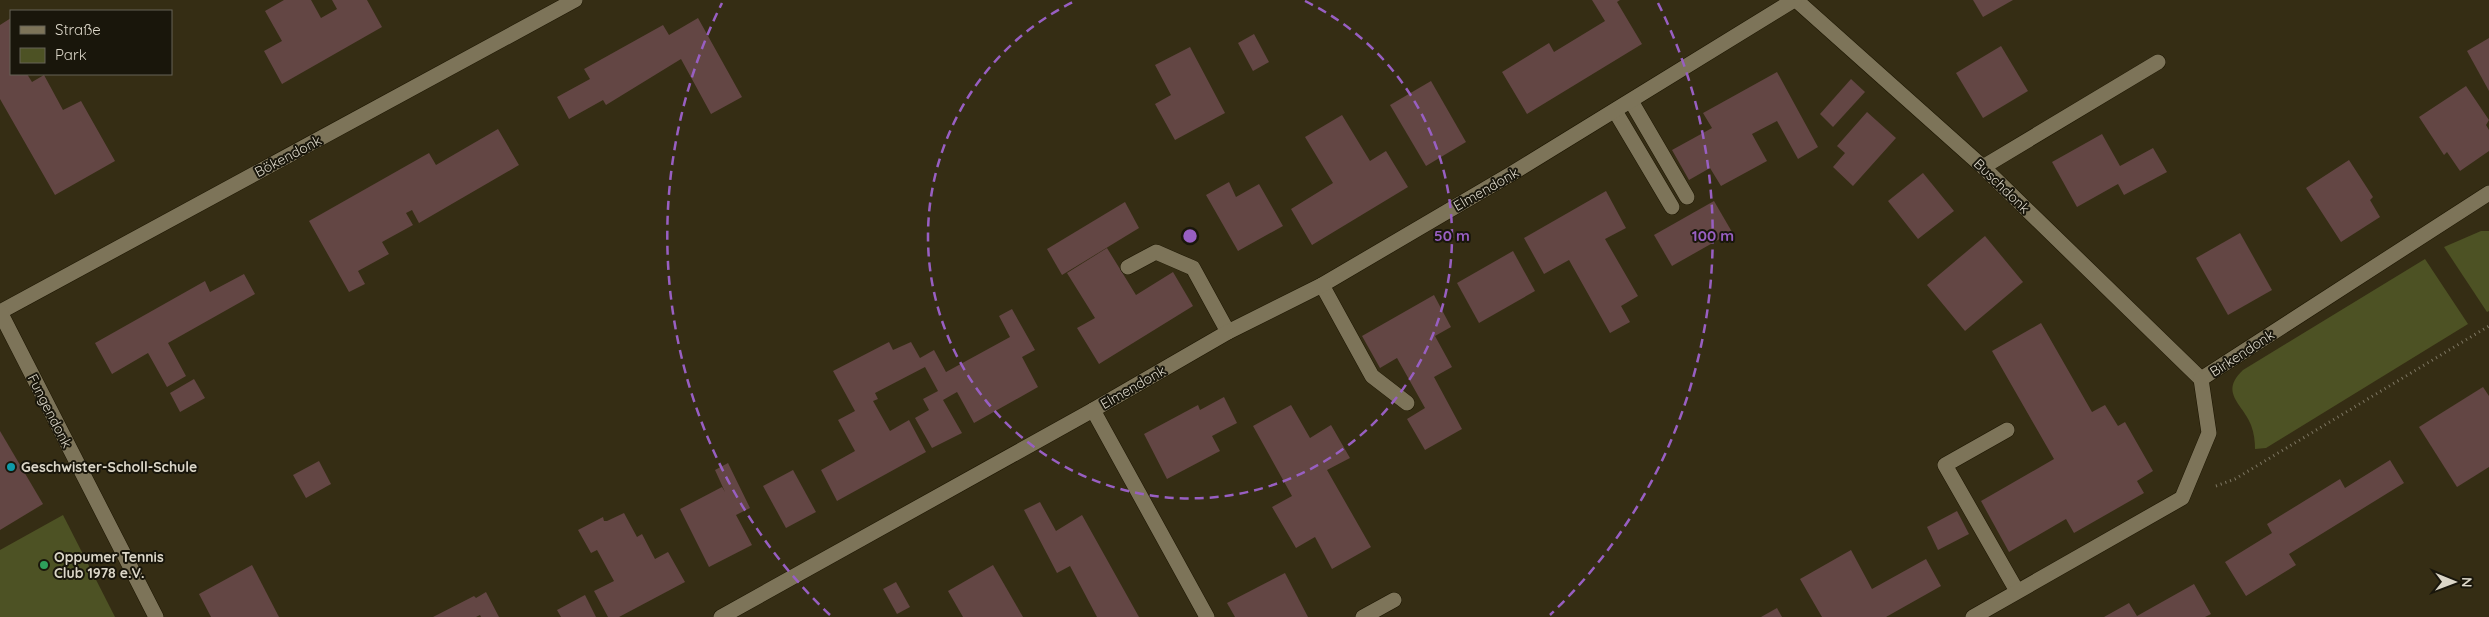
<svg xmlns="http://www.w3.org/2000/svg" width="2489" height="617" viewBox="0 0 2489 617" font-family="Quicksand,sans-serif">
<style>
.green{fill:#4d5224}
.building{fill:#634644}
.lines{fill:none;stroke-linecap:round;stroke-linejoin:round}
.lane-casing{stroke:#1c1500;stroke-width:16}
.street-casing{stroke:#1c1500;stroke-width:16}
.path{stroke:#7f7864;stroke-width:3;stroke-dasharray:1 4;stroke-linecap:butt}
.lane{stroke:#7d7459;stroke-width:15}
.street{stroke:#7d7459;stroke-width:15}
.ring{fill:none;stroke:#985fc2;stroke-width:2.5;stroke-dasharray:9 6}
.culture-dot{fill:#0f9aa8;stroke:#19160b;stroke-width:2}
.leisure-dot{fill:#2e9e5b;stroke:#19160b;stroke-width:2}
.labels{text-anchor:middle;stroke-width:4;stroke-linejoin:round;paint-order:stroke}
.street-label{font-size:14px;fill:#dbd6c8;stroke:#19160b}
.poi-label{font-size:14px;font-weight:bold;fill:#dbd6c8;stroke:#19160b;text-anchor:start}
.centre{fill:#985fc2;stroke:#19160b;stroke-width:2.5}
.ring-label{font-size:15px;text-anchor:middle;font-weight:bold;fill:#985fc2;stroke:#19160b;stroke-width:4;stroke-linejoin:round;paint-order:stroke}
</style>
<rect width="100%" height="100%" fill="#352d14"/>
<g class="green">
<polygon points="2481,231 2489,231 2489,311 2487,312 2444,247"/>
<path d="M2425,259L2468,324L2266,448L2255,449C2255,441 2254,433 2251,425C2242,403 2219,393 2243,370Z"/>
<polygon points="63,515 115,617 0,617 0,550"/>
</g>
<g class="building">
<polygon points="284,0 311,0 321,18 337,9 332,0 367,0 382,27 282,84 264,51 282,41 265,11"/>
<polygon points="1592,0 1620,0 1617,2 1642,44 1527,114 1502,72 1549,43 1554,52 1605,21"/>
<polygon points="1973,0 2013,0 1983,17"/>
<polygon points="11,18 11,74 27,74 32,82 44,75 63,110 81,101 115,161 55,195 0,99 0,25"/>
<polygon points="698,18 742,97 711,114 681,59 606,105 603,100 569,119 557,97 590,79 584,69 663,25 669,35"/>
<polygon points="1254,34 1269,62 1253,71 1238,43"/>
<polygon points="2489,38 2489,91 2467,51"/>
<polygon points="2001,46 2028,91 1983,118 1956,73"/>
<polygon points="1190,47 1225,113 1175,140 1155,104 1171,95 1155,65"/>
<polygon points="1777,72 1818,147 1798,159 1777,121 1752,134 1767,161 1721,186 1710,168 1689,180 1672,150 1712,128 1703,113"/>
<polygon points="1851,79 1865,92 1833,127 1820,114"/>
<polygon points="1431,81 1466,142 1426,166 1390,105"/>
<polygon points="2466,86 2489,120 2486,125 2489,130 2489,151 2460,171 2447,152 2444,155 2419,117"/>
<polygon points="1867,112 1896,138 1853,186 1833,167 1845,153 1837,146"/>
<polygon points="1342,115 1370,161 1386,151 1408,187 1312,245 1291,209 1333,183 1305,137"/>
<polygon points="498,129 519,165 419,223 412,210 406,213 413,225 382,242 389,254 358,271 365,284 349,292 309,221 429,153 436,165"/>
<polygon points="2102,134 2120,166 2153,148 2167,172 2124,195 2118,184 2077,207 2052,162"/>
<polygon points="2349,160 2373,197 2370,200 2380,217 2341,242 2306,188"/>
<polygon points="1923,173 1954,211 1918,239 1888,201"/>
<polygon points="1229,182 1236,197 1259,184 1283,226 1238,251 1206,195"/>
<polygon points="1606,191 1626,228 1605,239 1638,296 1621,306 1630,322 1610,333 1569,260 1544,274 1524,238"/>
<polygon points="1714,201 1732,232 1672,266 1654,235"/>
<polygon points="1125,202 1139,228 1062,275 1047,249"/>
<polygon points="2240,233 2272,290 2228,315 2196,258"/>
<polygon points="1985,236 2023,282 1965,331 1927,285"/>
<polygon points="1107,248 1136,295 1173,272 1193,306 1099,364 1077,328 1095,318 1067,273"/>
<polygon points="1513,251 1535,291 1479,323 1457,283"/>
<polygon points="244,274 255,294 168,343 186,376 167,387 148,353 112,374 95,343 205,281 210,292"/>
<polygon points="1434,295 1451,327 1435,336 1452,367 1434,377 1462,429 1425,450 1407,419 1425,408 1397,358 1380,368 1362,336"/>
<polygon points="1012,309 1035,350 1022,357 1038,387 974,423 957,392 943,400 962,433 932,448 915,418 929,410 923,399 938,391 925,367 875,393 878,399 873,401 890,431 909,420 926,452 837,501 821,470 855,451 838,420 855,411 833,371 889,342 893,350 911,342 920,358 934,350 946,372 1010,337 999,316"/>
<polygon points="2041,323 2092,412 2105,405 2118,426 2125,422 2153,471 2137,481 2144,493 2074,533 2066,519 2009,552 1981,501 2054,459 1992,351"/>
<polygon points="194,379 205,398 180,412 170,393"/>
<polygon points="2483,387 2489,396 2489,467 2457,487 2419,427"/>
<polygon points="1224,397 1237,423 1212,436 1220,451 1167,479 1144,434 1198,405 1200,410"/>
<polygon points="1291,405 1310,438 1331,425 1350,458 1327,470 1371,547 1332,569 1315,537 1296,548 1272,507 1292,496 1253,426"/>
<polygon points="0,431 43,504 0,530"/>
<polygon points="2390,460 2404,483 2289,554 2296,565 2246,596 2225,562 2272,533 2267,524 2340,479 2345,488"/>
<polygon points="319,461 331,484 306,498 293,475"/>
<polygon points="728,463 750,508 736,515 752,545 709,567 680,509 722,487 725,492 715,470"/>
<polygon points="793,470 816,512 786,528 763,486"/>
<polygon points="1040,502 1056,531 1082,515 1139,617 1097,617 1070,566 1057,573 1024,510"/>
<polygon points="1957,511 1969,534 1938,550 1927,527"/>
<polygon points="624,513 637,537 642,534 655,559 668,552 685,582 619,617 608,617 594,591 614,581 597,550 591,553 578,530 603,517 604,521 607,521"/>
<polygon points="1851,550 1872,589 1926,559 1941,586 1886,617 1822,617 1800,579"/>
<polygon points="252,565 279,617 211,617 199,594"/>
<polygon points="993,565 1023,617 963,617 948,591"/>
<polygon points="1285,573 1308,617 1235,617 1227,603"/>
<polygon points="896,582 910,607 897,614 883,589"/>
<polygon points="2194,584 2211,614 2205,617 2104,617 2129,603 2137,616"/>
<polygon points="486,592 499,617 481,617 480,615 476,617 433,617 474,596 476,598"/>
<polygon points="585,595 596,617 561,617 557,610"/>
<polygon points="1777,608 1782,617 1761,617"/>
</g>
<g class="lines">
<defs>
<g id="lane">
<polyline points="1631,101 1687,197"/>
<polyline points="1615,111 1672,207"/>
<polyline points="1983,167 2158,62"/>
<polyline points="1128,267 1156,252 1193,268 1228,332"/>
<polyline points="1322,285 1372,376 1407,403"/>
<polyline points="2007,430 1945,465 2017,591"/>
<polyline points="1363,617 1394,600"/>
</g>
<g id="street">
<polyline points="1796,0 1983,167 2201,379"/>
<polyline points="0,312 575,0"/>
<polyline points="0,312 156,617"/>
<polyline points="1093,410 1228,332 1322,285 1511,174 1794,0"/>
<polyline points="721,617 1093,410 1207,617"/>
<polyline points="1973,617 2182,498 2209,433 2201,379 2489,193"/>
</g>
</defs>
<use href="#lane" class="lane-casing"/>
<use href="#street" class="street-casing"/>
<polyline class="path" points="2216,486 2235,479 2489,326"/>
<use href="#lane" class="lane"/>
<use href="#street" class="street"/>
</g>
<g class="ring">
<path d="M1305 1A262 262 0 1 1 1075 1"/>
<path d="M830 615A523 523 0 0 1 722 3M1658 3A523 523 0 0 1 1550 615"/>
</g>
<circle class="culture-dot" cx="11" cy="467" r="5"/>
<circle class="leisure-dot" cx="44" cy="565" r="5"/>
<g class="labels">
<g class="street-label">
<text transform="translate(288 156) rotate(-28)" y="5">Bökendonk</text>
<text transform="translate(2002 186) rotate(44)" y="5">Buschdonk</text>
<text transform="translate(1486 189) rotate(-30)" y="5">Elmendonk</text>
<text transform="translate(2242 353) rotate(-33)" y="5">Birkendonk</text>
<text transform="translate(1133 387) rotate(-30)" y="5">Elmendonk</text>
<text transform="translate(50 411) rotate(63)" y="5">Fungendonk</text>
</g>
<g class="poi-label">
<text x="21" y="472">Geschwister-Scholl-Schule</text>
<text x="54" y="562">Oppumer Tennis<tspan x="54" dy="16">Club 1978 e.V.</tspan></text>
</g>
</g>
<circle cx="1190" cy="236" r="8" class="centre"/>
<g class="ring-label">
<text x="1452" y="241">50 m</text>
<text x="1713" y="241">100 m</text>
</g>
<rect x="10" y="10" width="162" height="65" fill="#19160b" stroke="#676357"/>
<rect x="20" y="26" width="25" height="8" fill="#7d7459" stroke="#676357"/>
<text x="55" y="35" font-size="15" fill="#dbd6c8">Straße</text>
<rect x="20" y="48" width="25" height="15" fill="#4d5224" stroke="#676357"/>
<text x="55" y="60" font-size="15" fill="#dbd6c8">Park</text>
<g transform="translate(2454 582) rotate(91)" stroke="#19160b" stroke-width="4" paint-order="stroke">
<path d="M0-4L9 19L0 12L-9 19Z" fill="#dbd6c8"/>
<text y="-8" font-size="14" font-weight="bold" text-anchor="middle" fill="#dbd6c8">N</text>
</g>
</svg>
